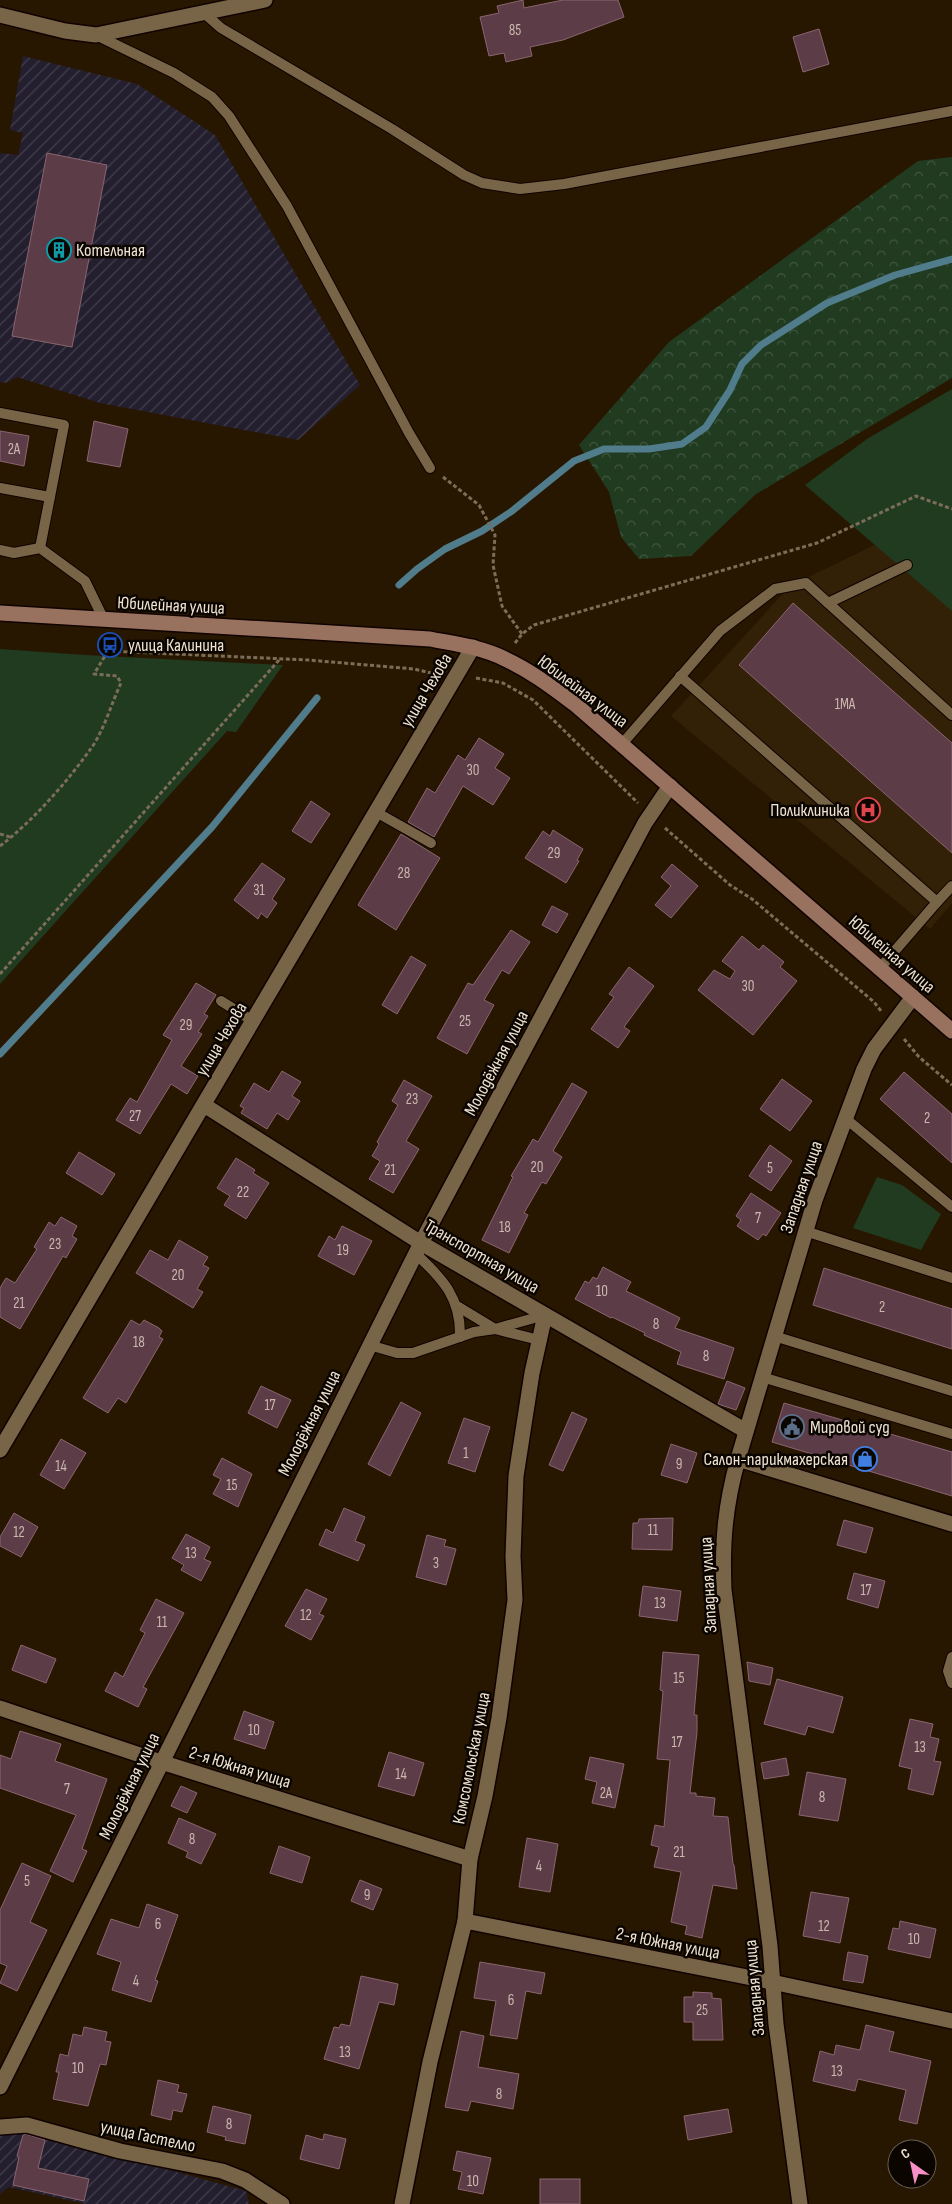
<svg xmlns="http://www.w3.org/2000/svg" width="952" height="2204" viewBox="0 0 952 2204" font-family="'Sofia Sans Condensed',sans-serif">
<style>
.built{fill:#322107}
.industrial{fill:url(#industrial-furrows)}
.forest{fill:url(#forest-crowns)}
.park{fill:#203b20}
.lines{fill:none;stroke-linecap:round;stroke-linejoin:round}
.stream{stroke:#517c8c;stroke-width:7}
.building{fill:#5c3c47;stroke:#896571}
.lane-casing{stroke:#100300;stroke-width:12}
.street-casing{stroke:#100300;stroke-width:18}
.secondary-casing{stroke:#100300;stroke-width:18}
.path{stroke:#7c6d59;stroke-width:3;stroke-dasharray:4 2.5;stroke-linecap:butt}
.lane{stroke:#786447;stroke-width:10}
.street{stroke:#786447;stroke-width:15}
.secondary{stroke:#99725f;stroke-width:15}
.labels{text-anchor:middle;stroke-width:5;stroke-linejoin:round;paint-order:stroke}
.number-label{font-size:15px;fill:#cab8af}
.poi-label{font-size:18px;fill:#eee2d2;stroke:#0b0500;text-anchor:start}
.street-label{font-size:18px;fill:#eee2d2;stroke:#0b0500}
</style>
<defs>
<pattern id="industrial-furrows" width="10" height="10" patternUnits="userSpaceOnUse" patternTransform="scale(1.25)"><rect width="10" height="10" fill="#231f2f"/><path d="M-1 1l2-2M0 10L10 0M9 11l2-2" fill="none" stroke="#433f4c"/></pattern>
<pattern id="forest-crowns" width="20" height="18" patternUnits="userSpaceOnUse" patternTransform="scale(1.25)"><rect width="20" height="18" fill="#203b20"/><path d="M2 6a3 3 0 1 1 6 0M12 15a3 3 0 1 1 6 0" fill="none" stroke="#415740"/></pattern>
</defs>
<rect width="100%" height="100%" fill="#281700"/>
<polygon class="built" points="891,537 952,596 952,903 930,929 671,716 790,586"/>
<g class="industrial">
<polygon points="23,56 137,84 215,135 360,385 298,440 100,403 17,377 7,383 0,382 0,153 18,155 23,133 10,130"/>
<polygon points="20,2129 246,2191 249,2204 86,2204 9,2187 0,2194 0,2131"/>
</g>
<polygon class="forest" points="952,157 952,378 756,494 691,556 639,559 621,537 609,492 579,445 669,342 918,161"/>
<g class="park">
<polygon points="952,389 952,611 805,485 867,439"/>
<polygon points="0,649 85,655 283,665 236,732 227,731 0,984"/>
<polygon points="877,1177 902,1185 941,1214 921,1250 853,1228"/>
</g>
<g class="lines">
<g class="stream">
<polyline points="399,585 417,569 445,549 482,531 512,511 574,461 604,449 649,449 682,444 706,427 730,390 742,364 761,345 827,303 895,275 952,259"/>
<polyline points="0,1054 212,827 317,698"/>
</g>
</g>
<g class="building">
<polygon points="523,0 524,8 563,0 618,0 624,17 563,40 530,47 532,56 506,62 504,53 489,56 480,17 499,13 497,6"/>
<polygon points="819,29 829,64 803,72 793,37"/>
<polygon points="47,153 107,165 72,347 12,336"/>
<polygon points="94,421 128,429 120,467 87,461"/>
<polygon points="0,431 29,436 24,466 0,461"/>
<polygon points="793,603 952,743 952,853 739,665"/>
<polygon points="479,738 504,754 495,768 510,778 493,805 463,786 434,837 408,822 427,788 435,793 458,755 465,760"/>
<polygon points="311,801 330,814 311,843 292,831"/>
<polygon points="553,830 583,849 577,860 579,861 566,883 525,858 543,831 550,836"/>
<polygon points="401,834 440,858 396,930 358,905"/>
<polygon points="262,863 285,879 272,899 277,903 267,918 261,913 258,919 234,900"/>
<polygon points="672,864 698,886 671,918 655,905 671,886 661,877"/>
<polygon points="552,906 568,914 557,933 542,925"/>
<polygon points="511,930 530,942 509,974 502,970 484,1000 494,1005 467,1054 437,1038 468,983 473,985"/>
<polygon points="742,936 759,950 763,945 784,962 780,967 797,981 753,1035 698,990 714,970 730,979 735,971 722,961"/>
<polygon points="411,956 426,965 397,1014 382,1005"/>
<polygon points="629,967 654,986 624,1027 630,1031 618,1048 591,1029 614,997 609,994"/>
<polygon points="196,983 216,995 204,1014 208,1016 198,1032 202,1034 181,1066 198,1076 187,1094 171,1084 140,1134 116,1120 130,1098 137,1102 172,1040 163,1035"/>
<polygon points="282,1071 301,1082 292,1096 300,1101 288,1120 277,1113 267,1129 241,1113 244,1108 240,1106 254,1083 269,1092"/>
<polygon points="904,1072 952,1114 952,1163 880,1099"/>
<polygon points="782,1079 812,1101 790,1131 760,1109"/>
<polygon points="404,1080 432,1096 406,1141 419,1149 393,1193 369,1179 380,1161 372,1156 379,1144 377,1142 398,1105 392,1101"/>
<polygon points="572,1083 587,1092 553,1151 562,1157 546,1184 542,1182 524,1213 528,1215 509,1253 482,1240 513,1177 511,1176 533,1139 538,1142"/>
<polygon points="770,1145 792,1161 771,1191 749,1176"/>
<polygon points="79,1152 115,1174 102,1195 66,1173"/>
<polygon points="236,1158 255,1170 253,1173 269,1183 246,1219 224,1205 230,1196 217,1188"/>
<polygon points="751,1193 781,1213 766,1236 763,1234 758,1240 737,1226 741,1220 736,1216"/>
<polygon points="61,1217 77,1226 72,1236 77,1239 66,1258 63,1256 20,1329 0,1317 0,1288 6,1278 15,1283 37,1249 34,1247 49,1222 55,1226"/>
<polygon points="342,1226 372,1241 354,1275 318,1256 329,1236 335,1240"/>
<polygon points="179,1240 208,1257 203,1265 209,1268 197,1289 203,1292 193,1308 136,1273 150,1250 168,1260"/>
<polygon points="603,1267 631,1282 626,1291 680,1318 675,1328 734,1348 724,1379 677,1364 681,1352 644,1335 645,1333 612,1317 611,1318 575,1299 585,1281 589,1283 593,1277 597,1279"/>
<polygon points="824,1268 952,1309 952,1349 813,1305"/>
<polygon points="131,1320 140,1325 144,1320 159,1328 162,1331 159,1337 163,1339 126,1403 118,1398 108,1413 83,1398"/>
<polygon points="727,1381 745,1388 736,1410 718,1404"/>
<polygon points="261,1386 291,1400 277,1428 248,1413"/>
<polygon points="401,1402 421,1413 390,1476 368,1464"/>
<polygon points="784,1403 952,1452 952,1496 772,1442"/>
<polygon points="572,1412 587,1419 563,1471 549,1465"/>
<polygon points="464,1418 490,1427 475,1472 448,1463"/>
<polygon points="61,1439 86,1453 64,1489 40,1475"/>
<polygon points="671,1444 697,1453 687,1483 661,1475"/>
<polygon points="222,1458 252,1474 238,1507 213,1494 221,1479 213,1475"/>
<polygon points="344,1508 365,1517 355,1541 365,1545 358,1561 319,1545 326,1529 333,1533"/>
<polygon points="14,1513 38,1527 21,1557 0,1546 0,1537"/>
<polygon points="673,1518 672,1550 632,1549 633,1523 638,1523 639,1519"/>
<polygon points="844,1520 873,1528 866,1553 837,1545"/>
<polygon points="186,1534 210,1547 204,1559 211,1562 201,1581 181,1570 184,1565 172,1558"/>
<polygon points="427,1535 446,1540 444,1546 456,1549 446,1585 416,1577"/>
<polygon points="854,1573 885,1581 878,1608 847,1599"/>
<polygon points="643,1586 681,1591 677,1621 639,1616"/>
<polygon points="306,1589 327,1599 319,1614 324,1616 311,1640 285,1626"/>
<polygon points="156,1599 184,1613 143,1687 147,1689 138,1707 105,1691 115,1672 123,1677 145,1633 140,1630"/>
<polygon points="21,1645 56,1659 46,1683 12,1670"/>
<polygon points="663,1652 699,1655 694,1715 697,1715 697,1732 690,1793 696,1793 696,1796 715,1798 713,1816 728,1817 733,1864 734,1865 737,1889 713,1885 702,1938 685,1934 687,1926 671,1922 681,1872 654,1867 659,1847 651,1845 655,1825 664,1827 670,1760 657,1759 663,1691 660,1690"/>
<polygon points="747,1662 773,1668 770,1685 749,1681"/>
<polygon points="777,1679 843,1697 833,1733 808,1726 805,1735 764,1724"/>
<polygon points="244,1711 274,1722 265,1749 234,1739"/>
<polygon points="910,1719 933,1724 930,1737 939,1739 934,1761 941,1762 933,1795 908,1789 912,1769 899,1766"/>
<polygon points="20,1731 61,1744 55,1761 107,1779 82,1849 87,1851 73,1882 50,1871 76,1815 0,1788 0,1755 11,1759"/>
<polygon points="389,1752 424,1763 414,1796 378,1786"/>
<polygon points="590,1757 624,1764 615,1808 592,1803 597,1782 585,1779"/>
<polygon points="786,1758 789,1775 764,1779 761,1763"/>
<polygon points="807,1772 846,1779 838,1821 799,1815"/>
<polygon points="181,1786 197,1793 187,1813 171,1806"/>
<polygon points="179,1818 216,1834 201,1864 186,1857 188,1852 168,1843"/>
<polygon points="527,1838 558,1844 550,1892 519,1887"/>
<polygon points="279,1846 310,1857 302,1883 270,1873"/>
<polygon points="22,1863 51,1876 30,1922 47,1930 17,1991 0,1983 7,1966 0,1963 0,1910"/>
<polygon points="360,1880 382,1889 373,1910 351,1901"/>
<polygon points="811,1892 849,1898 840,1943 803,1936"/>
<polygon points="147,1904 178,1915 155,1980 158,1981 151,2002 112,1990 121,1962 97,1954 111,1919 139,1928"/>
<polygon points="900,1921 936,1929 930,1958 888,1949 893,1928 899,1929"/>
<polygon points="848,1952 868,1956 863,1983 843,1980"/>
<polygon points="480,1962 545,1973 541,1994 526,1991 517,2039 490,2035 496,2001 474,1998"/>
<polygon points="361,1976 398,1984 394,2005 379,2002 359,2069 324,2059 334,2027 339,2028 341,2024 350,2026"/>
<polygon points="693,1992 712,1993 712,1998 721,1999 723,2040 693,2040 693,2022 684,2022 684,1997 693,1997"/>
<polygon points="866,2025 894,2032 889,2051 931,2061 917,2124 899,2120 906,2090 858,2079 855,2091 813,2081 820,2051 834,2055 836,2045 860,2050"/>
<polygon points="84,2027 107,2032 105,2041 111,2042 106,2065 100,2064 88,2106 53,2099 59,2072 56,2072 60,2054 68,2056 73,2034 82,2036"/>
<polygon points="461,2031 484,2036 478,2067 519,2074 513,2109 471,2101 468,2111 445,2107"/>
<polygon points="158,2080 179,2085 177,2092 187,2094 182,2112 173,2110 171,2120 151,2115"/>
<polygon points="213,2106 251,2115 245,2144 225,2140 226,2137 207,2132"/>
<polygon points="728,2109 732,2132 688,2140 684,2116"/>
<polygon points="26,2134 45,2140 38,2168 89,2179 84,2201 13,2185 19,2157 17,2156 23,2135"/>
<polygon points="324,2134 346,2139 339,2169 300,2159 306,2135 323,2140"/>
<polygon points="457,2151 491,2158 483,2194 458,2189 462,2172 453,2170"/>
<rect x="540" y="2179" width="40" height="25"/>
</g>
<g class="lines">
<defs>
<g id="lane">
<polyline points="204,13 221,28 392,129 464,175 482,183 520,189 564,184 952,111"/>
<polyline points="96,35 174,73 212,97 229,116 287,206 409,433 430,468"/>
<polyline points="0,413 64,425 40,548"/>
<polyline points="0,488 50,497"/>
<polyline points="0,550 14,553 40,548 85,581 104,620"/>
<polyline points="828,603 907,565"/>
<polyline points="680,676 937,902 952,886"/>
<polyline points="622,744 720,631 775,589 806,583 952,715"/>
<polyline points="376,812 431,843"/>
<polyline points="880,968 937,902"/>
<polyline points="221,1001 253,1021"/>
<polyline points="845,1118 952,1207"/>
<polyline points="805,1231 952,1278"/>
<path d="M416,1254C443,1279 461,1298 460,1337"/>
<polyline points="457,1306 495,1329 539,1340"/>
<polyline points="774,1336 952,1391"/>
<polyline points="369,1345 397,1353 413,1353 474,1332 495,1329 545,1315"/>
<polyline points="762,1377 952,1434"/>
<polyline points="952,1657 948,1671 952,1683"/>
</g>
<g id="street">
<polyline points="0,15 65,31 96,35 265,0"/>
<polyline points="204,1105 421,1243 746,1431"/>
<polyline points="0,1450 473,647"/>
<polyline points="738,1459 952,1524"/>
<polyline points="0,1708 161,1762 470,1859"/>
<polyline points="465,1921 772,1982 952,2021"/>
<polyline points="0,2087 421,1243 645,823 670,786"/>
<polyline points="0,2127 27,2125 120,2151 222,2171 245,2180 282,2204"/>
<polyline points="402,2204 430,2062 465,1921 470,1859 485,1796 499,1718 515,1600 513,1556 516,1476 532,1373 545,1315"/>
<path d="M800,2204L776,2024L770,1946L724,1590C722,1542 725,1506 738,1459L815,1200L864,1069L874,1049L913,997"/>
</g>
<path id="secondary" d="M0,613L430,639C455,644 481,647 505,659C531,671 553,688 576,705L952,1031"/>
</defs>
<use href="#lane" class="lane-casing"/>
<use href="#street" class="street-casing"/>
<use href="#secondary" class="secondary-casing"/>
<g class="path">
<polyline points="443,477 479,505 495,535 493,565 502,606 522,634"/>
<polyline points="515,643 522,634 534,625 817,543 916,496 952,509"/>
<polyline points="476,678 503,683 533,700 638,803"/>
<polyline points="665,828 730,885 752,899 874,1002 881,1011"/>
<polyline points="0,834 10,837"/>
<path d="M0,846C33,821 68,781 92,747C104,730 112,702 121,683L117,676L94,674L108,651L308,660L414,669L435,674"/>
<polyline points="0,974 280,659"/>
<polyline points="904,1039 919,1057 952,1085"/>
</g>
<use href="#lane" class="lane"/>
<use href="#street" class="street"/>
<use href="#secondary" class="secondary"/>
</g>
<defs>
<symbol id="building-ring" viewBox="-11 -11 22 22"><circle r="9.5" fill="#0b0500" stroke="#0f9aa8" stroke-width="1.5"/><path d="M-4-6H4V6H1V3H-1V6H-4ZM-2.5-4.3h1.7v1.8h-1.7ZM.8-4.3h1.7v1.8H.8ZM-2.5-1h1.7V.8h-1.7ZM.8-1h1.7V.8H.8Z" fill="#0f9aa8"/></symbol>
<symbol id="bus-ring" viewBox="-11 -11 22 22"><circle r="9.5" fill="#0b0500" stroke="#1a4fb4" stroke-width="1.5"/><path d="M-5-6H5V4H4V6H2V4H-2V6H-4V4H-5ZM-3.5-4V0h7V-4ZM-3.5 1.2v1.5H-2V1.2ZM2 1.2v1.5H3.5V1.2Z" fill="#1a4fb4"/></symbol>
<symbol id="hospital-ring" viewBox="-11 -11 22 22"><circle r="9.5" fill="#0b0500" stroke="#e0444e" stroke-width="1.5"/><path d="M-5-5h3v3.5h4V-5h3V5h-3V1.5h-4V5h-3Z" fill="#e0444e"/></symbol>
<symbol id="civic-ring" viewBox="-11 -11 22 22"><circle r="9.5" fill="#0b0500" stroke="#5c6f8a" stroke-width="1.5"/><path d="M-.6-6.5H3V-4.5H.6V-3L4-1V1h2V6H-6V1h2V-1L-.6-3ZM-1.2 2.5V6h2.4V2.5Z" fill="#5c6f8a"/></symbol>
<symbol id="shop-ring" viewBox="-11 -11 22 22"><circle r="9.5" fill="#0b0500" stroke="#3f7fe0" stroke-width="1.5"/><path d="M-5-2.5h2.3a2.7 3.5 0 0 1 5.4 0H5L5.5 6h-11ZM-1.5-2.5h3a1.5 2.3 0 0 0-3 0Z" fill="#3f7fe0"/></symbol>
</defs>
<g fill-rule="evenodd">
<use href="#building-ring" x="45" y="236" width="28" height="28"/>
<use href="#bus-ring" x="96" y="631" width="28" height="28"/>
<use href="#hospital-ring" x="854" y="796" width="28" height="28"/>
<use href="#civic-ring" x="778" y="1413" width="28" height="28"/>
<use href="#shop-ring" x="851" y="1445" width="28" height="28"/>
</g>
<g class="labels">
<g class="number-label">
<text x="515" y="35">85</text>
<text x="14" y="454">2А</text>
<text x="845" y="709">1МА</text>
<text x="473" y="775">30</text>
<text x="554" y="858">29</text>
<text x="404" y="878">28</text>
<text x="259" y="895">31</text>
<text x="748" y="991">30</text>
<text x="465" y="1026">25</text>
<text x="186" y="1030">29</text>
<text x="412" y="1104">23</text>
<text x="135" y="1121">27</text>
<text x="927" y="1123">2</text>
<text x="537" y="1172">20</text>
<text x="770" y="1173">5</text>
<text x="390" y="1175">21</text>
<text x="243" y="1197">22</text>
<text x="758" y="1223">7</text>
<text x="505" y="1232">18</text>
<text x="55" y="1249">23</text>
<text x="343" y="1255">19</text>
<text x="178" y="1280">20</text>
<text x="602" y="1296">10</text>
<text x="19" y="1308">21</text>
<text x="882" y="1312">2</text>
<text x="656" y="1329">8</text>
<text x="139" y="1347">18</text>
<text x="706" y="1361">8</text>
<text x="270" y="1410">17</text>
<text x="466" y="1458">1</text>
<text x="679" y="1469">9</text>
<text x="61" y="1471">14</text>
<text x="232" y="1490">15</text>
<text x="653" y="1535">11</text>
<text x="19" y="1537">12</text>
<text x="191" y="1558">13</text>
<text x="436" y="1568">3</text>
<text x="866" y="1595">17</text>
<text x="660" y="1608">13</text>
<text x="306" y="1620">12</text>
<text x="162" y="1627">11</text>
<text x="679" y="1683">15</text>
<text x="254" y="1735">10</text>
<text x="677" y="1747">17</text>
<text x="920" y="1752">13</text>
<text x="401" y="1779">14</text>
<text x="67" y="1794">7</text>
<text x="606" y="1798">2А</text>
<text x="822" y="1802">8</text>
<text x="192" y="1844">8</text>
<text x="679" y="1857">21</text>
<text x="539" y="1871">4</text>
<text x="27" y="1886">5</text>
<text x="367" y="1900">9</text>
<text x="158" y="1929">6</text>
<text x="824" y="1931">12</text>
<text x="914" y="1944">10</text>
<text x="136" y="1986">4</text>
<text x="511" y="2005">6</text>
<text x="702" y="2015">25</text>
<text x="345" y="2057">13</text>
<text x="78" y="2073">10</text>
<text x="837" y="2076">13</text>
<text x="499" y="2099">8</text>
<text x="229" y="2129">8</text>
<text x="473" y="2186">10</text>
</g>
<g class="poi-label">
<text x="76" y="256">Котельная</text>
<text x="128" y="651">улица Калинина</text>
<text x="850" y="816" text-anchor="end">Поликлиника</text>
<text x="810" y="1433">Мировой суд</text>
<text x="848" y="1465" text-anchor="end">Салон-парикмахерская</text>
</g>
<g class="street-label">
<text transform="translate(171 605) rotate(3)" y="6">Юбилейная улица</text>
<text transform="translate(426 690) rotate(-59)" y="6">улица Чехова</text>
<text transform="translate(583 691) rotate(37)" y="6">Юбилейная улица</text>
<text transform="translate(892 954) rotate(41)" y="6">Юбилейная улица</text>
<text transform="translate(221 1039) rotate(-59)" y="6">улица Чехова</text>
<text transform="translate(496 1063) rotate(-62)" y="6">Молодёжная улица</text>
<text transform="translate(801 1187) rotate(-71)" y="6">Западная улица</text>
<text transform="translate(482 1256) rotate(30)" y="6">Транспортная улица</text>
<text transform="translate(309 1423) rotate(-63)" y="6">Молодёжная улица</text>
<text transform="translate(708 1585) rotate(-93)" y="6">Западная улица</text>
<text transform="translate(471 1758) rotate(-79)" y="6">Комсомольская улица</text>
<text transform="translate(240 1767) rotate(17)" y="6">2-я Южная улица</text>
<text transform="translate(129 1786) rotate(-64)" y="6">Молодёжная улица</text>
<text transform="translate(668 1943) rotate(11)" y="6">2-я Южная улица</text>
<text transform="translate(754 1988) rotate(-95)" y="6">Западная улица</text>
<text transform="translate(148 2136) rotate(12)" y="6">улица Гастелло</text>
</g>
</g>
<g transform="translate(912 2164) rotate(327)"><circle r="24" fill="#0b0500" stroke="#665d54"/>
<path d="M0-4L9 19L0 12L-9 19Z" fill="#f98fc9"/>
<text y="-8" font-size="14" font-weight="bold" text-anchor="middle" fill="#eee2d2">С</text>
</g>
</svg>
